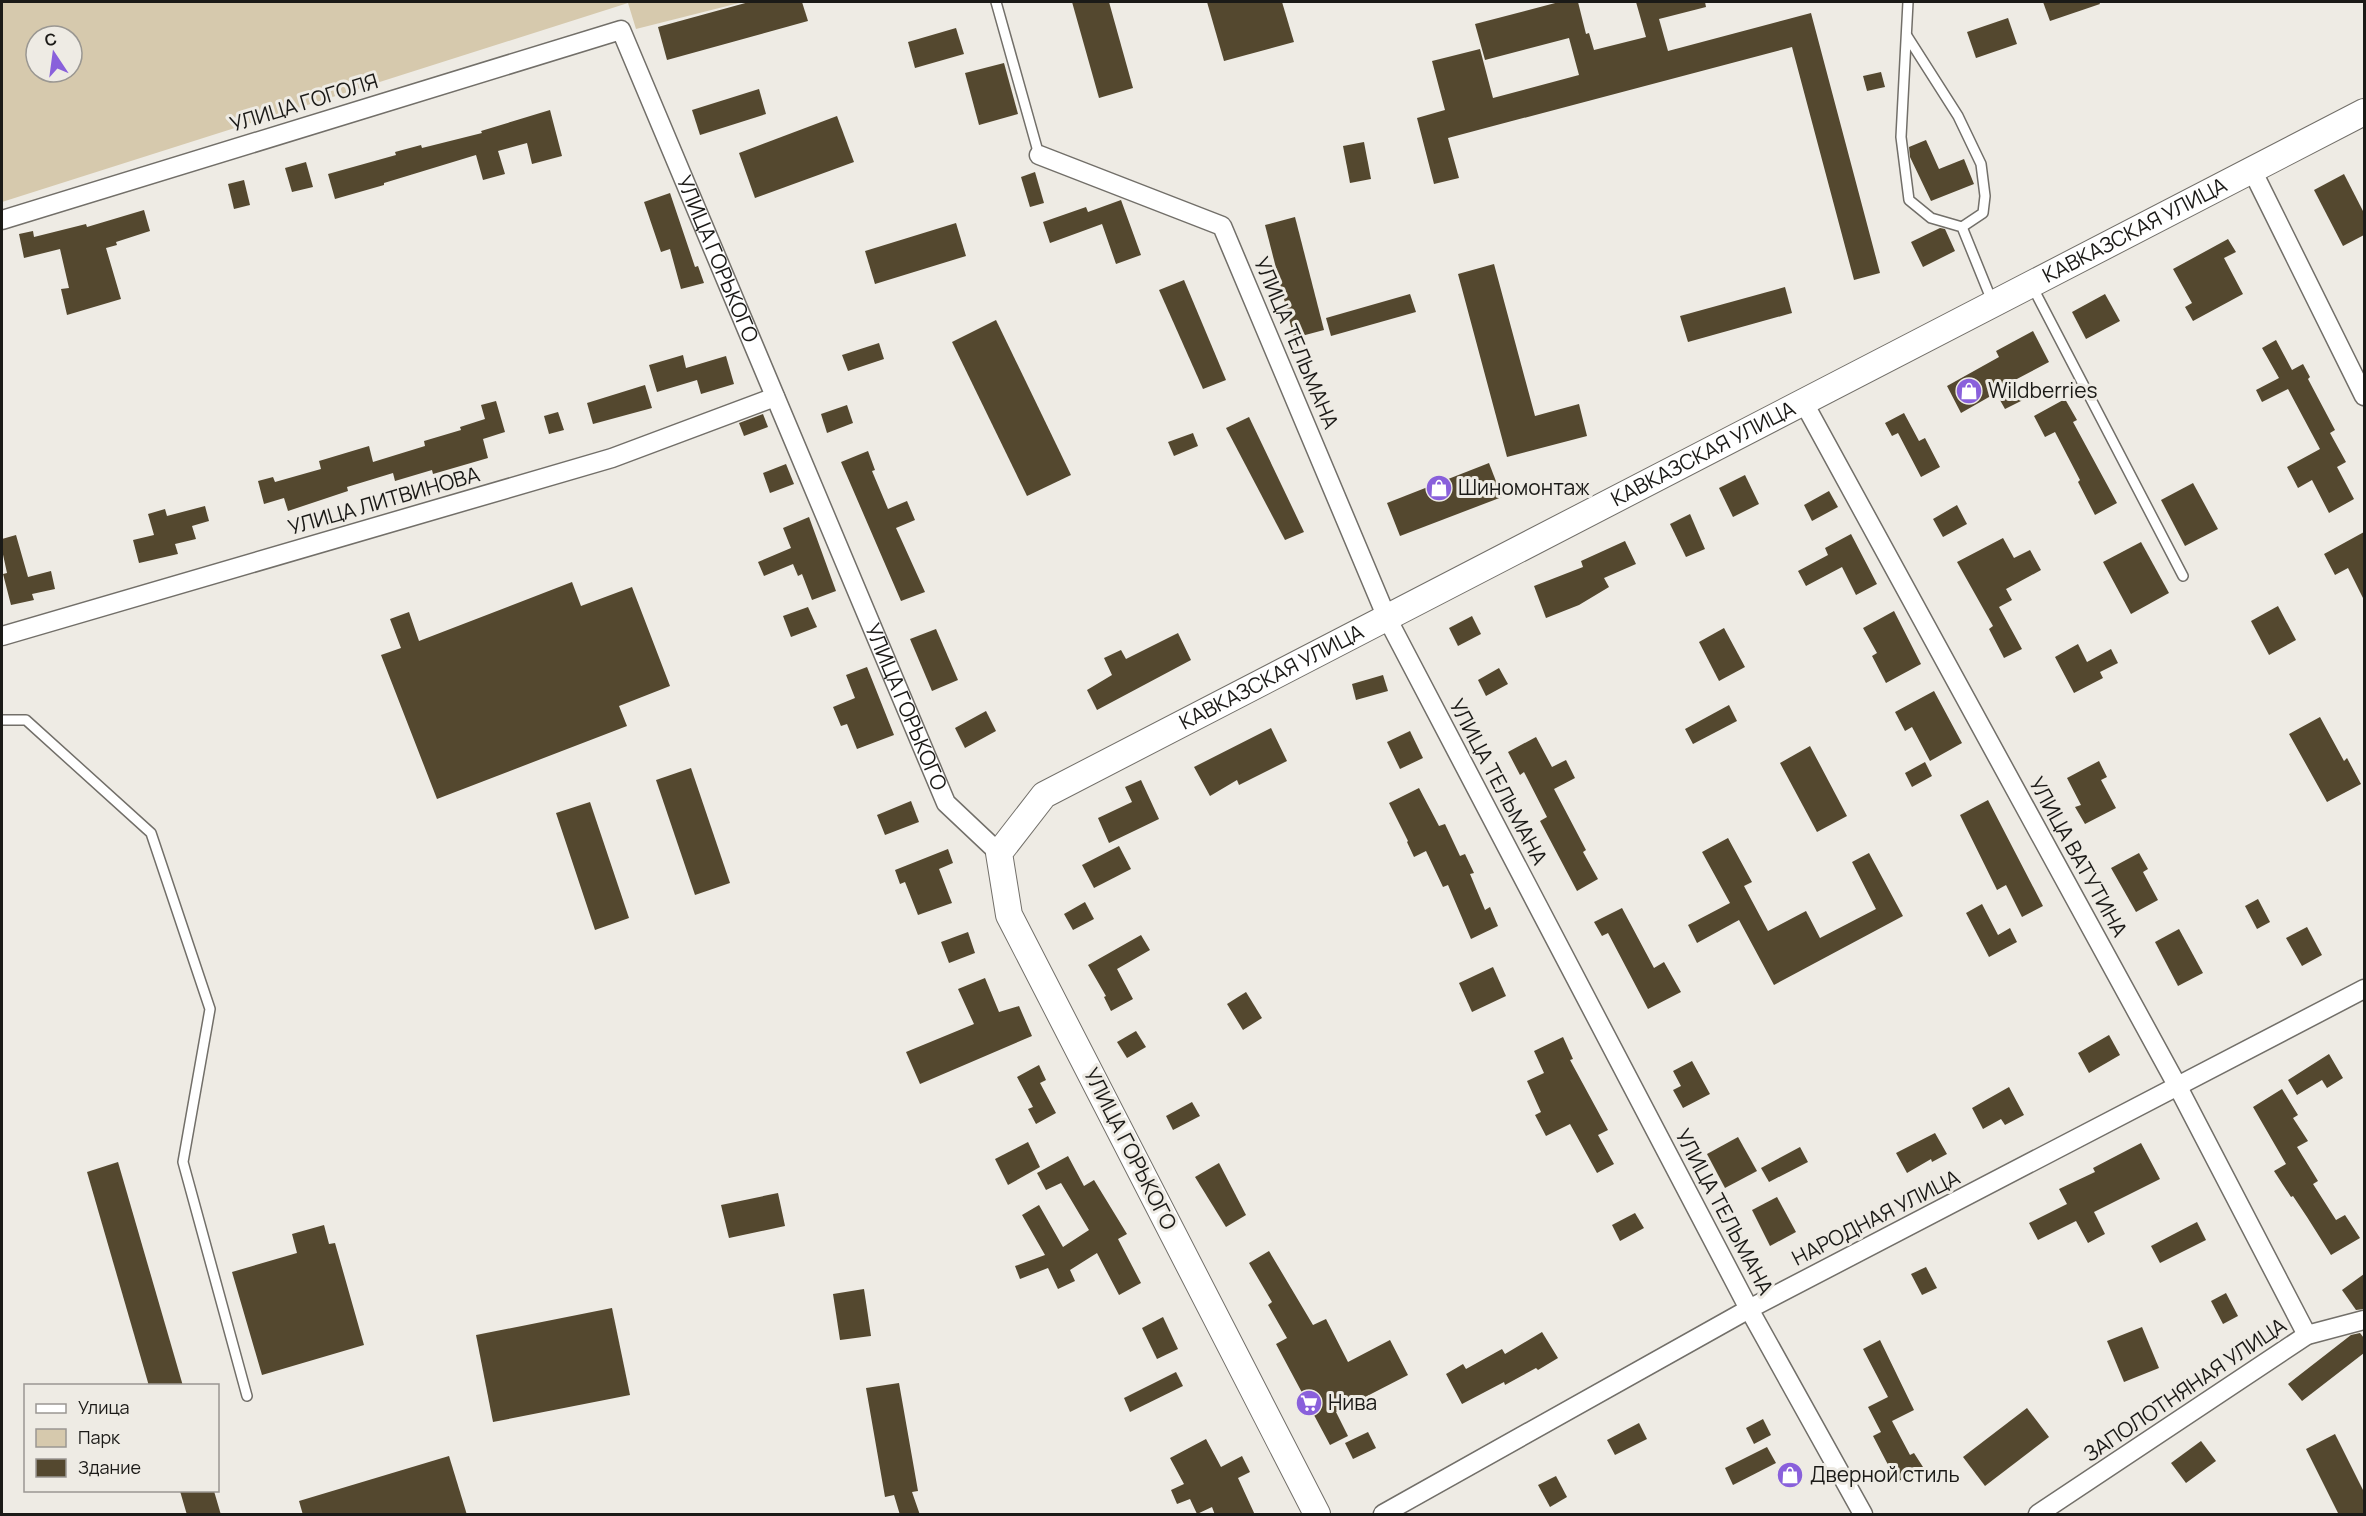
<svg xmlns="http://www.w3.org/2000/svg" width="2366" height="1516" viewBox="0 0 2366 1516" font-family="Manrope,sans-serif">
<style>
.green{fill:#d6c9ad;fill-rule:evenodd}
.building{fill:#54482f}
.lines{fill:none;stroke-linecap:round;stroke-linejoin:round}
.lane-casing{stroke:#726f69;stroke-width:12}
.street-casing{stroke:#726f69;stroke-width:21}
.secondary-casing{stroke:#726f69;stroke-width:28}
.lane{stroke:#fff;stroke-width:9}
.street{stroke:#fff;stroke-width:18}
.secondary{stroke:#fff;stroke-width:26}
.labels{text-anchor:middle;stroke-width:6;stroke-linejoin:round;paint-order:stroke}
.street-label{font-size:21px;fill:#1b1a17;stroke:#eeebe4}
.poi-label{font-size:21px;fill:#1b1a17;stroke:#eeebe4;text-anchor:start}
</style>
<rect width="100%" height="100%" fill="#eeebe4"/>
<path class="green" d="M2,2H743L636,29L628,3L2,202ZM36,36H72V72H36Z"/>
<g class="building">
<polygon points="749,2 802,2 808,21 667,60 658,27"/>
<polygon points="1072,2 1109,2 1133,88 1099,98"/>
<polygon points="1207,2 1282,2 1294,42 1224,61"/>
<polygon points="1559,2 1578,2 1586,34 1589,33 1594,50 1646,37 1636,2 1705,2 1706,7 1659,19 1668,51 1811,13 1880,273 1854,280 1792,47 1448,138 1459,178 1434,184 1417,118 1445,110 1432,61 1480,49 1493,98 1579,75 1569,38 1485,60 1475,24"/>
<polygon points="2043,2 2099,2 2100,4 2050,21"/>
<polygon points="2008,18 2017,44 1976,58 1967,32"/>
<polygon points="956,28 964,54 915,68 908,42"/>
<polygon points="1004,63 1018,114 979,125 965,73"/>
<polygon points="1881,72 1885,87 1867,91 1863,76"/>
<polygon points="759,89 766,114 700,135 692,110"/>
<polygon points="550,110 562,156 532,164 527,143 498,151 505,174 483,180 476,155 384,183 384,185 335,199 328,174 396,155 395,152 421,145 422,148 482,133 481,131"/>
<polygon points="837,116 854,162 755,198 739,153"/>
<polygon points="1926,140 1939,169 1964,159 1974,184 1931,201 1910,157 1909,147"/>
<polygon points="1364,142 1371,179 1350,183 1343,146"/>
<polygon points="306,162 313,187 292,192 285,168"/>
<polygon points="1035,172 1044,203 1030,207 1021,177"/>
<polygon points="2344,174 2364,213 2364,235 2343,246 2314,190"/>
<polygon points="244,180 250,205 234,209 228,184"/>
<polygon points="670,193 695,267 698,266 704,283 681,289 670,249 661,252 644,202"/>
<polygon points="1121,200 1141,255 1116,264 1102,224 1050,243 1043,222 1086,207 1088,212"/>
<polygon points="144,210 150,231 116,242 117,245 106,248 121,299 67,315 61,289 69,288 60,249 24,258 19,234 33,231 34,237 86,224 87,227"/>
<polygon points="1295,217 1324,330 1294,338 1265,225"/>
<polygon points="956,223 966,256 875,284 865,251"/>
<polygon points="1940,228 1945,229 1955,251 1923,267 1911,242"/>
<polygon points="2228,239 2236,252 2224,258 2243,294 2193,321 2185,307 2192,303 2173,269"/>
<polygon points="1494,264 1535,416 1579,404 1587,436 1507,457 1458,274"/>
<polygon points="1184,280 1226,380 1203,389 1159,290"/>
<polygon points="1785,287 1792,313 1688,342 1680,316"/>
<polygon points="1410,294 1416,312 1331,336 1326,318"/>
<polygon points="2105,294 2120,321 2086,339 2072,312"/>
<polygon points="996,320 1071,475 1027,496 952,342"/>
<polygon points="2033,331 2049,362 2015,380 2025,399 2005,409 1996,393 1961,413 1947,386 1999,357 1996,351"/>
<polygon points="2276,340 2292,370 2303,364 2310,377 2308,379 2335,430 2330,433 2346,462 2337,467 2354,499 2329,513 2312,480 2298,488 2287,467 2320,449 2288,389 2262,402 2256,390 2279,378 2262,348"/>
<polygon points="879,343 884,359 848,371 842,355"/>
<polygon points="683,355 686,368 726,356 734,384 701,394 697,380 657,392 649,365"/>
<polygon points="645,385 652,408 593,424 587,403"/>
<polygon points="2065,399 2077,420 2073,422 2117,503 2095,515 2078,482 2080,480 2055,432 2045,437 2034,416"/>
<polygon points="496,401 505,432 483,439 488,458 433,474 432,470 395,481 393,473 347,487 348,491 288,511 284,498 264,504 258,481 273,477 275,482 321,469 319,461 369,446 373,462 425,446 424,441 461,430 460,427 485,419 481,405"/>
<polygon points="847,405 853,423 827,433 821,414"/>
<polygon points="558,412 564,430 549,434 544,416"/>
<polygon points="1904,413 1919,441 1925,438 1940,467 1921,477 1898,433 1892,436 1885,423"/>
<polygon points="763,414 768,427 744,436 739,423"/>
<polygon points="1249,417 1304,532 1285,540 1226,428"/>
<polygon points="1193,433 1198,446 1174,456 1168,442"/>
<polygon points="868,451 875,470 872,471 888,509 907,501 915,520 896,528 925,592 901,601 841,462"/>
<polygon points="1489,463 1502,497 1400,536 1387,503"/>
<polygon points="786,464 794,484 770,493 763,473"/>
<polygon points="1745,475 1759,504 1733,517 1719,488"/>
<polygon points="2193,483 2218,529 2185,546 2161,500"/>
<polygon points="1829,491 1838,507 1812,521 1804,505"/>
<polygon points="1957,505 1967,524 1943,537 1933,519"/>
<polygon points="205,506 209,521 192,526 196,539 175,544 178,554 139,563 133,540 154,535 148,514 165,509 167,516"/>
<polygon points="1690,514 1705,549 1686,557 1670,524"/>
<polygon points="809,517 836,591 812,600 802,574 798,576 793,564 764,576 758,562 791,548 783,528"/>
<polygon points="2364,532 2364,600 2348,568 2335,575 2324,554"/>
<polygon points="1851,534 1877,584 1856,595 1842,567 1806,586 1798,571 1828,555 1825,548"/>
<polygon points="16,535 28,577 51,571 55,589 32,594 34,600 11,605 3,574 7,573 2,550 2,539"/>
<polygon points="2003,538 2014,558 2030,550 2041,570 2006,589 2012,600 1999,607 2022,649 2004,658 1989,629 1993,626 1957,562"/>
<polygon points="1625,541 1636,564 1604,578 1609,587 1579,605 1546,618 1534,586 1583,567 1581,561"/>
<polygon points="2141,542 2169,593 2131,614 2103,562"/>
<polygon points="572,582 581,606 632,587 670,686 619,706 627,726 437,799 381,655 401,648 390,619 409,612 419,641"/>
<polygon points="2278,606 2296,640 2269,655 2251,621"/>
<polygon points="808,607 817,627 791,637 783,616"/>
<polygon points="1894,611 1921,664 1886,683 1872,656 1877,653 1863,628"/>
<polygon points="1472,616 1481,634 1458,646 1449,628"/>
<polygon points="1724,628 1745,667 1719,681 1699,642"/>
<polygon points="936,629 958,680 932,691 910,639"/>
<polygon points="1178,633 1191,660 1097,710 1087,690 1112,675 1104,658 1121,650 1126,659"/>
<polygon points="2078,644 2087,662 2111,649 2118,663 2100,672 2103,678 2074,693 2055,657"/>
<polygon points="867,667 894,735 857,749 847,724 841,726 833,707 855,698 846,675"/>
<polygon points="1499,668 1508,684 1486,696 1478,680"/>
<polygon points="1383,675 1388,691 1356,700 1352,684"/>
<polygon points="1934,691 1962,743 1930,761 1912,727 1905,731 1895,712"/>
<polygon points="1729,705 1737,721 1693,744 1685,729"/>
<polygon points="986,711 996,731 965,748 955,728"/>
<polygon points="2320,717 2344,761 2347,758 2361,784 2327,802 2289,734"/>
<polygon points="1271,728 1287,761 1239,785 1237,780 1210,796 1194,767"/>
<polygon points="1410,731 1423,758 1400,769 1387,742"/>
<polygon points="1536,737 1552,767 1566,760 1575,778 1554,789 1586,850 1583,852 1598,879 1577,891 1540,821 1547,817 1524,772 1520,775 1508,752"/>
<polygon points="1810,746 1847,816 1817,832 1780,763"/>
<polygon points="2099,761 2107,777 2101,780 2116,808 2085,824 2075,807 2081,805 2067,778"/>
<polygon points="1925,762 1932,776 1912,787 1905,773"/>
<polygon points="691,768 730,883 695,895 656,780"/>
<polygon points="1141,780 1159,819 1109,843 1098,818 1132,802 1125,787"/>
<polygon points="1419,788 1439,826 1445,824 1460,856 1465,854 1474,873 1470,874 1485,910 1490,907 1498,926 1471,939 1448,885 1443,887 1426,851 1414,857 1407,842 1408,841 1389,803"/>
<polygon points="1988,800 2043,906 2022,917 2006,885 1997,890 1960,815"/>
<polygon points="911,801 919,822 885,835 877,815"/>
<polygon points="590,802 629,918 595,930 556,813"/>
<polygon points="1728,838 1752,882 1744,886 1768,931 1806,911 1820,938 1876,909 1852,862 1869,853 1903,916 1774,985 1739,920 1697,943 1688,925 1730,903 1702,852"/>
<polygon points="1119,846 1131,869 1094,888 1082,865"/>
<polygon points="948,849 953,863 939,869 952,903 918,915 905,882 900,884 895,870"/>
<polygon points="2139,853 2148,869 2143,872 2158,900 2136,912 2111,868"/>
<polygon points="2258,899 2270,922 2257,929 2245,906"/>
<polygon points="1085,902 1094,919 1073,930 1064,914"/>
<polygon points="1982,904 1998,935 2010,928 2017,942 1989,957 1966,913"/>
<polygon points="1622,908 1654,968 1664,962 1681,992 1648,1009 1608,933 1602,936 1594,922"/>
<polygon points="2307,927 2322,955 2302,966 2286,938"/>
<polygon points="2179,929 2203,973 2178,986 2155,942"/>
<polygon points="968,932 975,953 949,963 941,942"/>
<polygon points="1141,935 1150,950 1117,969 1133,999 1111,1011 1104,997 1106,996 1088,965"/>
<polygon points="1493,967 1506,996 1472,1012 1459,983"/>
<polygon points="985,978 999,1012 1019,1006 1032,1036 920,1084 906,1052 974,1024 958,989"/>
<polygon points="1246,992 1262,1018 1243,1030 1227,1004"/>
<polygon points="1136,1031 1146,1047 1127,1058 1117,1042"/>
<polygon points="2109,1035 2120,1055 2089,1073 2078,1053"/>
<polygon points="1563,1037 1573,1059 1570,1060 1608,1130 1598,1135 1614,1164 1597,1173 1570,1124 1546,1136 1535,1115 1541,1112 1527,1081 1544,1073 1534,1051"/>
<polygon points="2329,1054 2343,1078 2327,1088 2322,1080 2297,1095 2288,1080"/>
<polygon points="1692,1061 1710,1094 1683,1108 1673,1090 1681,1086 1673,1071"/>
<polygon points="1039,1065 1046,1080 1040,1083 1056,1113 1036,1124 1028,1109 1033,1107 1017,1077"/>
<polygon points="2009,1087 2024,1115 2005,1125 2001,1119 1983,1129 1972,1108"/>
<polygon points="2282,1089 2298,1115 2293,1118 2308,1141 2297,1147 2318,1181 2313,1184 2336,1220 2345,1215 2360,1238 2331,1255 2307,1217 2293,1196 2291,1197 2274,1171 2286,1164 2253,1107"/>
<polygon points="1192,1102 1200,1116 1173,1130 1166,1116"/>
<polygon points="1935,1133 1947,1154 1932,1162 1931,1159 1907,1173 1896,1153"/>
<polygon points="1738,1137 1757,1171 1725,1188 1707,1154"/>
<polygon points="1028,1142 1040,1167 1008,1185 995,1159"/>
<polygon points="2141,1143 2160,1179 2094,1212 2105,1234 2088,1243 2076,1221 2038,1240 2029,1223 2067,1204 2059,1189 2095,1172 2093,1168"/>
<polygon points="1800,1147 1808,1162 1769,1182 1761,1168"/>
<polygon points="1068,1156 1084,1186 1094,1180 1127,1234 1118,1239 1141,1283 1119,1295 1097,1253 1070,1270 1075,1281 1058,1289 1048,1268 1020,1279 1015,1266 1045,1255 1022,1215 1039,1205 1063,1247 1089,1230 1061,1183 1046,1190 1037,1173"/>
<polygon points="118,1162 183,1386 149,1386 87,1172"/>
<polygon points="1219,1163 1246,1215 1226,1227 1195,1177"/>
<polygon points="778,1193 785,1226 729,1238 721,1205"/>
<polygon points="1777,1197 1796,1232 1770,1246 1752,1210"/>
<polygon points="1635,1213 1644,1228 1620,1241 1612,1225"/>
<polygon points="2197,1222 2206,1240 2160,1263 2151,1246"/>
<polygon points="324,1225 329,1244 335,1243 364,1345 262,1375 232,1272 297,1253 292,1234"/>
<polygon points="1269,1251 1313,1325 1326,1319 1348,1362 1390,1340 1408,1375 1336,1412 1348,1436 1330,1445 1276,1344 1287,1338 1268,1305 1272,1302 1249,1263"/>
<polygon points="1926,1267 1937,1288 1922,1295 1911,1274"/>
<polygon points="2364,1274 2364,1309 2356,1310 2342,1290"/>
<polygon points="864,1289 871,1336 840,1340 833,1294"/>
<polygon points="2226,1293 2238,1316 2223,1324 2211,1301"/>
<polygon points="612,1308 630,1395 493,1422 476,1335"/>
<polygon points="1163,1317 1178,1349 1157,1359 1142,1328"/>
<polygon points="2142,1327 2159,1368 2124,1382 2107,1341"/>
<polygon points="1542,1332 1558,1358 1538,1370 1536,1368 1505,1385 1504,1382 1462,1404 1446,1374 1463,1364 1466,1369 1502,1349 1505,1354"/>
<polygon points="2360,1333 2364,1338 2364,1353 2302,1401 2288,1384 2351,1335"/>
<polygon points="1880,1340 1914,1410 1892,1421 1910,1455 1914,1453 1923,1467 1897,1482 1873,1436 1881,1432 1868,1407 1888,1397 1863,1349"/>
<polygon points="1176,1372 1183,1386 1130,1412 1124,1398"/>
<polygon points="899,1383 918,1491 912,1492 920,1515 900,1515 894,1495 885,1497 866,1388"/>
<polygon points="2027,1408 2049,1437 1985,1486 1963,1457"/>
<polygon points="1763,1419 1771,1435 1754,1444 1746,1428"/>
<polygon points="1639,1423 1647,1439 1615,1455 1607,1440"/>
<polygon points="1368,1432 1376,1448 1353,1459 1345,1443"/>
<polygon points="2335,1434 2364,1492 2364,1515 2339,1515 2306,1449"/>
<polygon points="1206,1439 1221,1467 1242,1456 1250,1472 1238,1478 1255,1515 1215,1515 1212,1507 1197,1514 1190,1499 1177,1504 1171,1490 1184,1484 1170,1458"/>
<polygon points="2201,1441 2216,1461 2186,1483 2171,1463"/>
<polygon points="1767,1447 1776,1463 1733,1485 1725,1468"/>
<polygon points="449,1456 467,1515 303,1515 299,1501"/>
<polygon points="1556,1476 1567,1497 1550,1507 1538,1485"/>
<polygon points="180,1491 214,1491 221,1515 187,1515"/>
</g>
<g class="lines">
<defs>
<g id="lane">
<polyline points="996,2 1039,155"/>
<polyline points="1908,2 1901,137 1909,200 1931,218 1962,227 1992,301"/>
<polyline points="1907,36 1958,116 1981,164 1985,196 1983,213 1962,227"/>
<polyline points="2032,286 2183,576"/>
<polyline points="2,720 26,720 151,833 210,1009 183,1162 247,1396"/>
</g>
<g id="street">
<polyline points="1039,155 1222,226 1387,618 1749,1309 1863,1514"/>
<polyline points="2252,170 2364,396"/>
<path id="s1" d="M2,220L621,30L946,803L999,853"/>
<polyline points="1804,403 2178,1087 2307,1335"/>
<polyline points="2,636 612,458 775,397"/>
<polyline points="1383,1514 1749,1309 2364,989"/>
<polyline points="2038,1514 2307,1335 2364,1320"/>
</g>
<g id="secondary">
<path id="s2" d="M1317,1514L1009,915L999,853L1044,795L2364,112"/>
</g>
</defs>
<use href="#lane" class="lane-casing"/>
<use href="#street" class="street-casing"/>
<use href="#secondary" class="secondary-casing"/>
<use href="#lane" class="lane"/>
<use href="#street" class="street"/>
<use href="#secondary" class="secondary"/>
</g>
<defs>
<symbol id="shop-disc" viewBox="-11 -11 22 22"><circle r="9.5" fill="#8960db" stroke="#eeebe4"/><path d="M-5-2.5h2.3a2.7 3.5 0 0 1 5.4 0H5L5.5 6h-11ZM-1.5-2.5h3a1.5 2.3 0 0 0-3 0Z" fill="#fff"/></symbol>
<symbol id="supermarket-disc" viewBox="-11 -11 22 22"><circle r="9.5" fill="#8960db" stroke="#eeebe4"/><path d="M-6-5.5h2.5l.6 2H6L4.5 2H-2.5L-4.4-4H-6ZM-1.5 3.2a1.3 1.3 0 1 0 .1 0ZM3 3.2a1.3 1.3 0 1 0 .1 0Z" fill="#fff"/></symbol>
</defs>
<g fill-rule="evenodd">
<use href="#shop-disc" x="1954" y="376" width="30" height="30"/>
<use href="#shop-disc" x="1424" y="473" width="30" height="30"/>
<use href="#supermarket-disc" x="1294" y="1388" width="30" height="30"/>
<use href="#shop-disc" x="1775" y="1460" width="30" height="30"/>
</g>
<g class="labels">
<g class="street-label">
<text transform="translate(304 103) rotate(-17)" y="7">УЛИЦА ГОГОЛЯ</text>
<text dy="7" stroke="none"><textPath href="#s2" startOffset="2038">КАВКАЗСКАЯ УЛИЦА</textPath></text>
<text dy="7" stroke="none"><textPath href="#s1" startOffset="896">УЛИЦА ГОРЬКОГО</textPath></text>
<text transform="translate(1296 343) rotate(67)" y="7">УЛИЦА ТЕЛЬМАНА</text>
<text dy="7" stroke="none"><textPath href="#s2" startOffset="1552">КАВКАЗСКАЯ УЛИЦА</textPath></text>
<text transform="translate(384 501) rotate(-16)" y="7">УЛИЦА ЛИТВИНОВА</text>
<text dy="7" stroke="none"><textPath href="#s2" startOffset="1066">КАВКАЗСКАЯ УЛИЦА</textPath></text>
<text dy="7" stroke="none"><textPath href="#s1" startOffset="1382">УЛИЦА ГОРЬКОГО</textPath></text>
<text transform="translate(1498 782) rotate(62)" y="7">УЛИЦА ТЕЛЬМАНА</text>
<text transform="translate(2078 857) rotate(61)" y="7">УЛИЦА ВАТУТИНА</text>
<text transform="translate(1130 1149) rotate(63)" y="7">УЛИЦА ГОРЬКОГО</text>
<text transform="translate(1724 1212) rotate(62)" y="7">УЛИЦА ТЕЛЬМАНА</text>
<text transform="translate(1876 1218) rotate(-27)" y="7">НАРОДНАЯ УЛИЦА</text>
<text transform="translate(2185 1390) rotate(-34)" y="7">ЗАПОЛОТНЯНАЯ УЛИЦА</text>
</g>
<g class="poi-label">
<text x="1988" y="398">Wildberries</text>
<text x="1458" y="495">Шиномонтаж</text>
<text x="1328" y="1410">Нива</text>
<text x="1810" y="1482">Дверной стиль</text>
</g>
</g>
<rect width="2366" height="1516" fill="none" stroke="#1b1a17" stroke-width="6"/>
<rect x="24" y="1384" width="195" height="108" fill="#eeebe4" stroke="#9a9792" stroke-width="1.5"/>
<rect x="36" y="1404" width="30" height="9" fill="#ffffff" stroke="#9a9792" stroke-width="1.5"/>
<text x="78" y="1414" font-size="18" fill="#1b1a17">Улица</text>
<rect x="36" y="1429" width="30" height="18" fill="#d6c9ad" stroke="#9a9792" stroke-width="1.5"/>
<text x="78" y="1444" font-size="18" fill="#1b1a17">Парк</text>
<rect x="36" y="1459" width="30" height="18" fill="#54482f" stroke="#9a9792" stroke-width="1.5"/>
<text x="78" y="1474" font-size="18" fill="#1b1a17">Здание</text>
<g transform="translate(54 54) rotate(347)"><circle r="28" fill="#eeebe4" stroke="#9a9792" stroke-width="1.5"/>
<path d="M0-4.5L10 22L0 15L-10 22Z" fill="#8960db"/>
<text y="-9" font-size="16" font-weight="bold" text-anchor="middle" fill="#1b1a17">С</text>
</g>
</svg>
